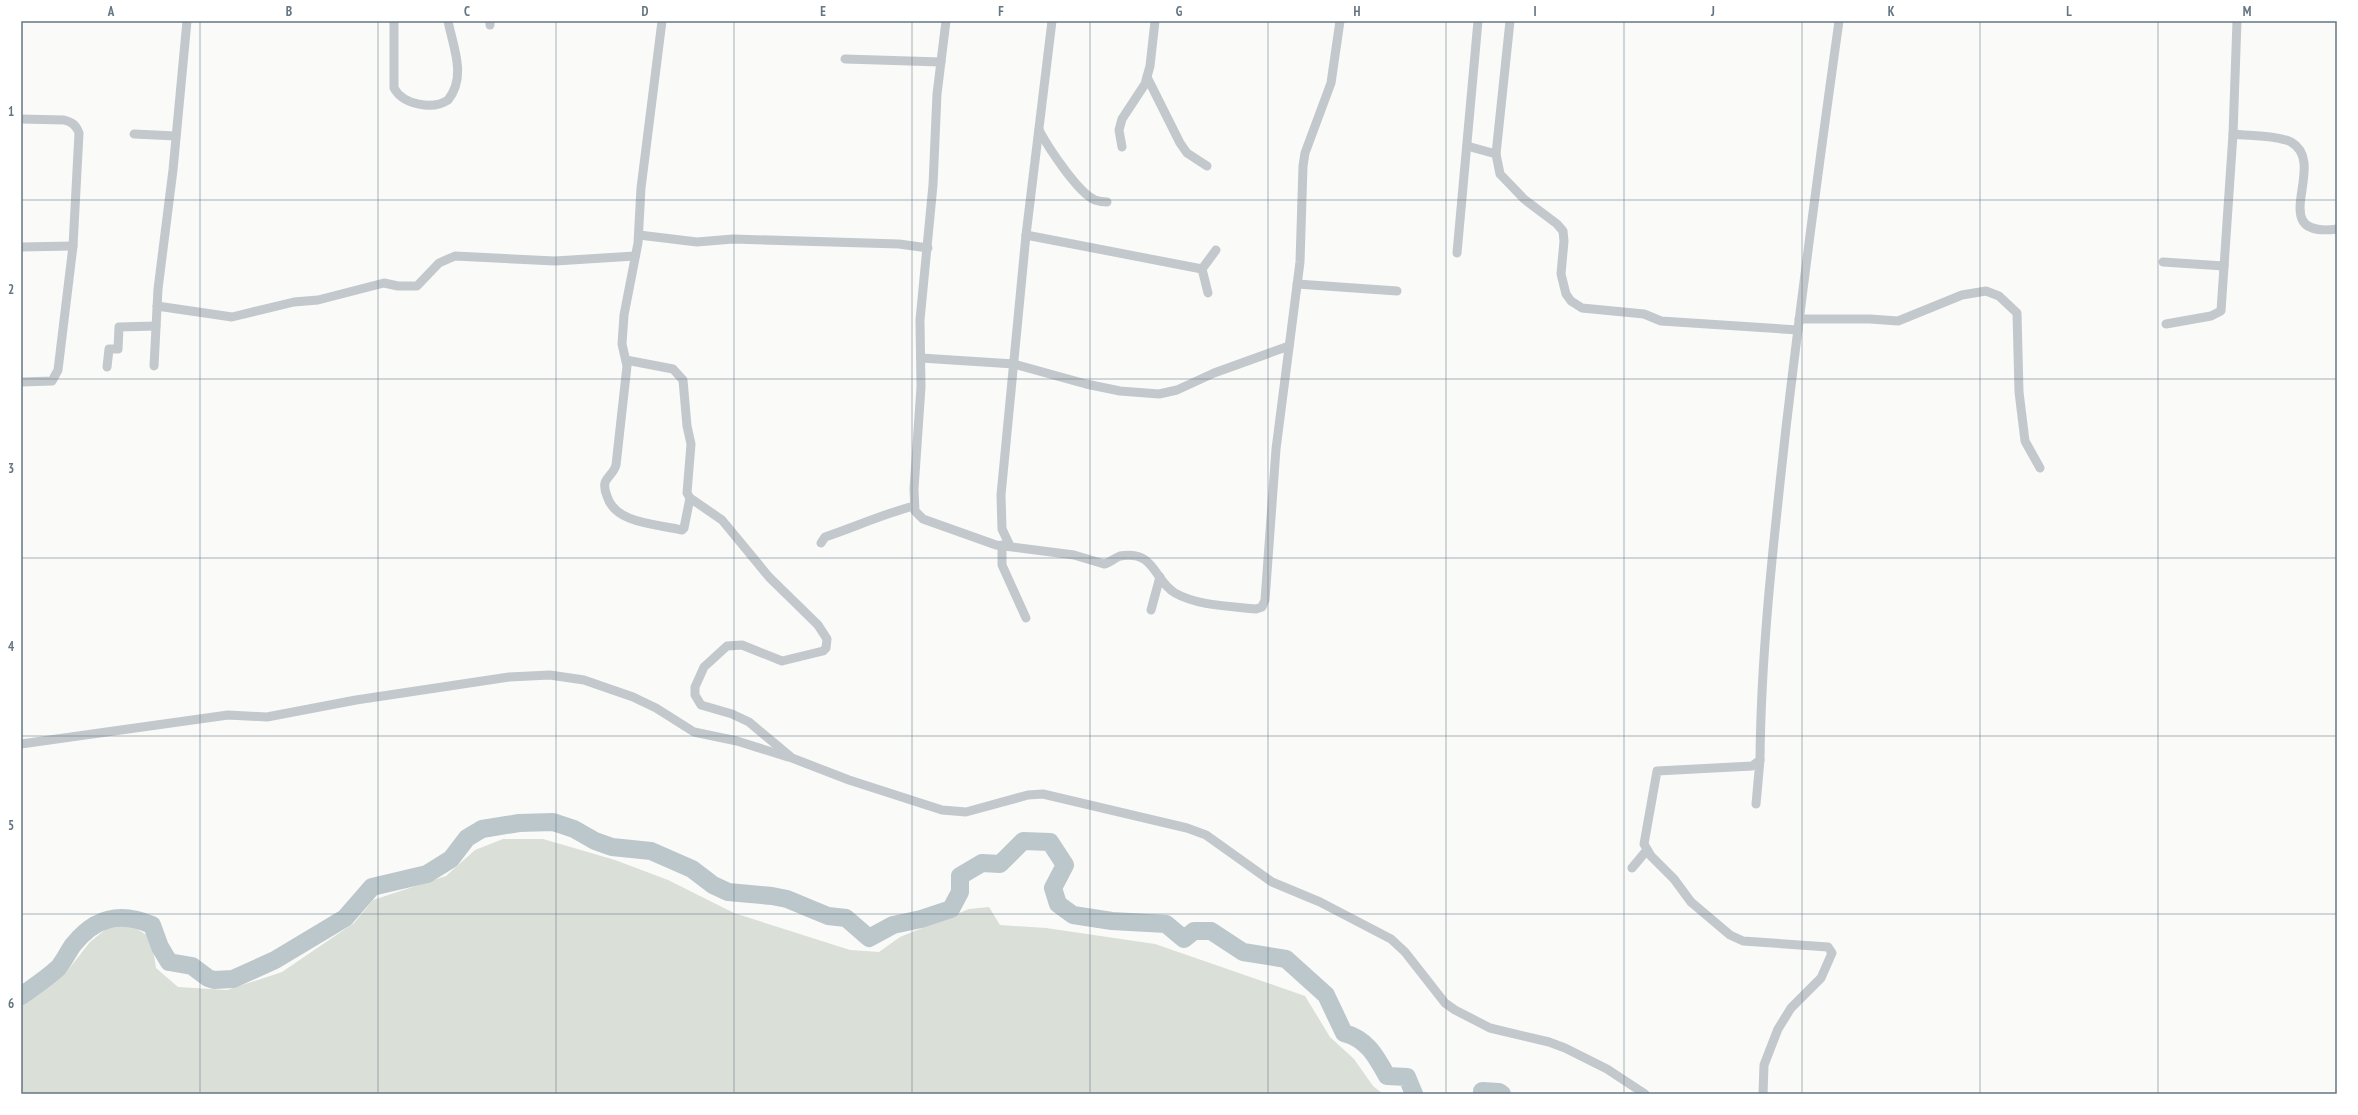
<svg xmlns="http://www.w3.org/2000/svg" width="2358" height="1115" viewBox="0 0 2358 1115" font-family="'PT Sans Narrow',sans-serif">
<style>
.green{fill:#dadfd7}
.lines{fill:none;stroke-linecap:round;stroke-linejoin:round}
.river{stroke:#bbc7cb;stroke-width:18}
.minor{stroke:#c3c8cc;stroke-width:9}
.grid{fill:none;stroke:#657683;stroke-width:1;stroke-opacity:0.55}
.neatline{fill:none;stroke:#657683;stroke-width:1.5}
.grid-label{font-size:13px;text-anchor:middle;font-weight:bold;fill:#657683}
</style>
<rect width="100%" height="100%" fill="#fafaf8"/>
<polygon class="green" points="503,839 543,839 615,860 668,880 734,913 850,950 879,952 900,937 969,909 989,907 1000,925 1046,928 1155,944 1305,996 1330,1037 1354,1059 1373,1086 1383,1094 21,1094 21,1005 68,970 90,942 111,925 134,927 151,938 156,968 178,987 227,990 282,972 354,923 373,900 446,876 475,850"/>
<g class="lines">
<g class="river">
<path d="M21,996C34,987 47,978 58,968C64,961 68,952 73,945C95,917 120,911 152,925L160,947L169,962L192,966L208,978L214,980L233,979L275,960L345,918L372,887L427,874L451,859L467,838L482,829L519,823L553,822L574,829L595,841L612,847L651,851L692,869L713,885L728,892L772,896L787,899L828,916L846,918L869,938L893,925L921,919L951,909L960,892V876L982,863L1000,864L1023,841L1050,842L1065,865L1053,888L1058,904L1073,915L1112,921L1166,924L1184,939L1194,931H1211L1243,952L1286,959L1326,995L1344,1033C1367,1039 1376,1056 1387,1076L1407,1077L1414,1094"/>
<polyline points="1482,1094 1482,1091 1499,1092 1502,1094"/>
</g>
<g class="minor">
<path d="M394,21V88C403,105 433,110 448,100C467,76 453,47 448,21"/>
<path d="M662,21L641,188L638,243L624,315L622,344L627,366L616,465C614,473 606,478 605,483C604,488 605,491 607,496C615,524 657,524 682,530L684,528L690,498"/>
<path d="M946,21L937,94L933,185L920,320L921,387L914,489L915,511L923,519L996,545L1074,555L1104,564C1110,563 1114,558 1120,556C1156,550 1153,580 1175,593C1198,606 1230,606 1256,609L1262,607L1265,600L1276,449L1300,262L1303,166L1305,153L1331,83L1340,21"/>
<polyline points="490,25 490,21"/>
<polyline points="845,59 941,62"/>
<polyline points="1147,77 1180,143 1187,153 1207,166"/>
<path d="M21,119L64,120C72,122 76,125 79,133L73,246L58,370L52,381L21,382"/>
<path d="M1039,130C1048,147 1078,193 1095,200C1098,201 1103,202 1107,202"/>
<polyline points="134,134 176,136"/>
<path d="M2233,134C2248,136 2277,135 2291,142C2330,164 2263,239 2337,229"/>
<polyline points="1467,146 1496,154 1500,174 1524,199 1557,224 1563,231 1564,241 1561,274 1566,294 1571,301 1582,308 1644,314 1661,321 1798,330"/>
<polyline points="1122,147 1119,130 1122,119 1145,84 1150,66 1155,21"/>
<polyline points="1496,154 1510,21"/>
<polyline points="639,235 697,242 733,239 899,244 928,248"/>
<polyline points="1026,235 1202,269"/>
<polyline points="21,247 73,246"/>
<polyline points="1457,253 1478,21"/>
<polyline points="2163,262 2224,266"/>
<polyline points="1297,284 1397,291"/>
<polyline points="1208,293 1202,269 1216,250"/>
<polyline points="157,306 232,317 294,302 318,300 384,283 398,286 417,286 439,263 455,256 555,261 635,256"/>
<polyline points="1799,319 1870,319 1898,321 1962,295 1986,291 1999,296 2017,313 2019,392 2025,441 2040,468"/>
<polyline points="2166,324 2211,316 2221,311 2233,134 2237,21"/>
<polyline points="921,358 1014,364 1086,384 1120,391 1159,394 1177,390 1214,373 1289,346"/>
<polyline points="626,360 673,369 683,380 687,426 691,444 687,493 690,498 722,520 769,577 818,625 827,639 826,648 823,651 782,661 742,645 727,646 704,667 695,687 695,695 701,705 732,714 749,722 792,758 849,780 942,810 966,812 1028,795 1043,794 1187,828 1206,835 1272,882 1320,902 1391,939 1405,952 1445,1003 1455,1010 1490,1028 1549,1042 1565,1048 1607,1069 1645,1094"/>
<polyline points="154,366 158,289 173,170 187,21"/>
<polyline points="107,367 109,349 118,349 119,327 156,326"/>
<path d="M821,543L825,537C855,527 883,514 914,506"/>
<polyline points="1002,545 1002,565 1026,618"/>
<polyline points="1010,546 1002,529 1001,495 1026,235 1052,21"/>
<polyline points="1151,610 1160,577"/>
<polyline points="21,744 228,715 267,717 356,700 509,677 550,675 584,680 633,697 656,708 694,732 737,741 788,757"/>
<polyline points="1756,804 1760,760"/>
<polyline points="1632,868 1647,850"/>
<path d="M1763,1094L1764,1065L1778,1029L1791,1008L1821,978L1832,953L1828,947L1743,941L1730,935L1691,902L1674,879L1651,856L1644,844L1657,771L1752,766L1760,760C1761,649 1774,538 1786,428C1802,292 1820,157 1839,21"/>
</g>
</g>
<path class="grid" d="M200,21V1094M378,21V1094M556,21V1094M734,21V1094M912,21V1094M1090,21V1094M1268,21V1094M1446,21V1094M1624,21V1094M1802,21V1094M1980,21V1094M2158,21V1094M21,200H2337M21,379H2337M21,558H2337M21,736H2337M21,914H2337"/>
<rect width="2358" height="1115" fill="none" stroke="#ffffff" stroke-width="44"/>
<rect x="22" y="22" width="2314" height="1071" class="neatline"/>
<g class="grid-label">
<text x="111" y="16">A</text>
<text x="289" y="16">B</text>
<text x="467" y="16">C</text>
<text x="645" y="16">D</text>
<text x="823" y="16">E</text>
<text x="1001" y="16">F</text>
<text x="1179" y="16">G</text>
<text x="1357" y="16">H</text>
<text x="1535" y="16">I</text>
<text x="1713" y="16">J</text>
<text x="1891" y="16">K</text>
<text x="2069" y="16">L</text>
<text x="2247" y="16">M</text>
<text x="11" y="116">1</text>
<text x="11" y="294">2</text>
<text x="11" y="473">3</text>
<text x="11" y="651">4</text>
<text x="11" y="830">5</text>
<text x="11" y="1008">6</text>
</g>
</svg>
